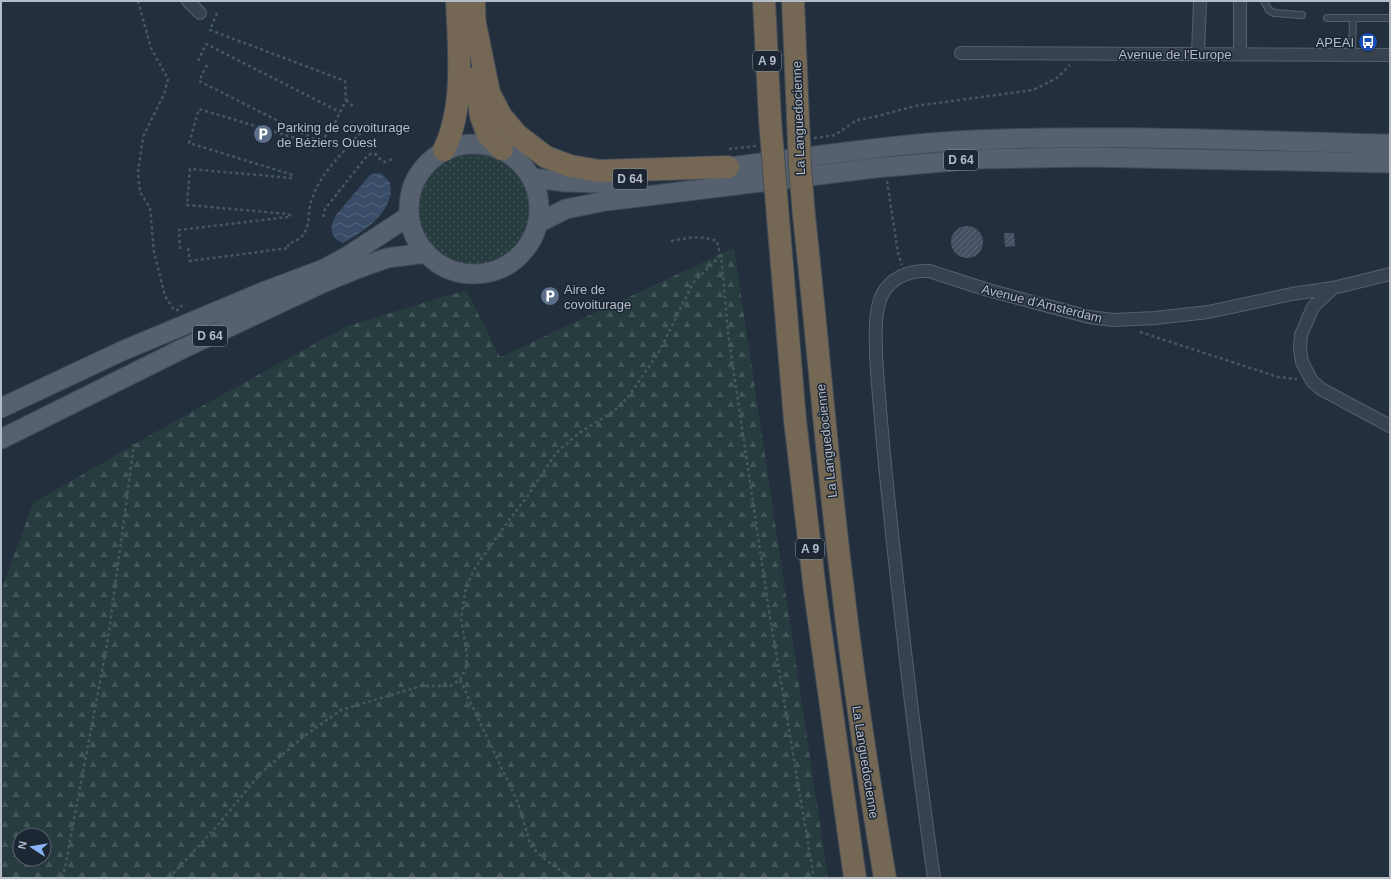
<svg xmlns="http://www.w3.org/2000/svg" width="1391" height="879" viewBox="0 0 1391 879" font-family="Helvetica,sans-serif">
<style>
.grass{fill:url(#grass-dots)}
.forest{fill:url(#forest-firs);fill-rule:evenodd}
.water{fill:url(#water-waves)}
.building{fill:url(#building-hatch)}
.lines{fill:none;stroke-linecap:round;stroke-linejoin:round}
.service-casing{stroke:#565f6c;stroke-width:8}
.minor-casing{stroke:#565f6c;stroke-width:14}
.primary-casing{stroke:#414a57;stroke-width:21}
.motorway-casing{stroke:#434c59;stroke-width:24}
.path{stroke:#44595c;stroke-width:2.5;stroke-dasharray:3 3;stroke-linecap:butt}
.service{stroke:#38414e;stroke-width:6}
.minor{stroke:#38414e;stroke-width:12}
.primary{stroke:#56606e;stroke-width:19}
.motorway{stroke:#746855;stroke-width:22}
.motorway-bridge-casing{stroke:#434c59;stroke-width:24;stroke-linecap:butt}
.motorway-bridge{stroke:#746855;stroke-width:22}
.labels{text-anchor:middle;stroke-width:3;stroke-linejoin:round;paint-order:stroke}
.shield{fill:#1d2633;stroke:#878f9c;stroke-width:1}
.shield-label{font-size:12px;font-weight:bold;fill:#b4bcc9}
.poi-label{font-size:13px;fill:#b4bcc9;stroke:#1d2633;text-anchor:start}
.street-label{font-size:13px;fill:#b4bcc9;stroke:#1d2633}
</style>
<defs>
<pattern id="grass-dots" width="8" height="8" patternUnits="userSpaceOnUse"><rect width="8" height="8" fill="#263c3f"/><path d="M2 2h.1M6 6h.1" fill="none" stroke="#435659" stroke-width="1.8" stroke-linecap="round"/></pattern>
<pattern id="forest-firs" width="22" height="20" patternUnits="userSpaceOnUse"><rect width="22" height="20" fill="#263c3f"/><path d="M5 1l3.5 6h-7zM16 11l3.5 6h-7z" fill="#435659"/></pattern>
<pattern id="water-waves" width="16" height="10" patternUnits="userSpaceOnUse"><rect width="16" height="10" fill="#394c67"/><path d="M0 5q4-4 8 0t8 0" fill="none" stroke="#53647b"/></pattern>
<pattern id="building-hatch" width="6" height="6" patternUnits="userSpaceOnUse"><rect width="6" height="6" fill="#455162"/><path d="M-1 1l2-2M0 6l6-6M5 7l2-2" fill="none" stroke="#5d6877"/></pattern>
</defs>
<rect width="100%" height="100%" fill="#242f3e"/>
<circle class="grass" cx="472" cy="208" r="57"/>
<path class="forest" d="M734,248L828,878H1V591L33,503L175,421L347,326L466,290L500,357ZM20,835H44V859H20Z"/>
<path class="water" d="M380,173L390,182C390,187 392,193 390,197C383,220 362,232 343,243C330,238 329,227 336,215L371,174Z"/>
<g class="building">
<circle cx="967" cy="242" r="16"/>
<polygon points="1004,233 1014,233 1015,246 1005,247"/>
</g>
<g class="lines">
<defs>
<g id="service">
<polyline points="1264,1 1269,10 1274,13 1302,15"/>
<polyline points="1327,18 1390,18"/>
<polyline points="1352,55 1353,18"/>
</g>
<g id="minor">
<polyline points="188,1 200,13"/>
<polyline points="961,53 1390,55"/>
<polyline points="1198,54 1200,1"/>
<polyline points="1240,54 1240,1"/>
<polyline points="1390,274 1333,288 1313,307 1301,335 1300,348 1302,362 1312,381 1321,389 1390,426"/>
<path d="M934,878C914,737 898,596 884,455C881,421 878,388 876,355C876,336 874,315 881,297C889,278 909,270 929,271L988,290L1089,317L1114,320L1155,318L1208,312L1292,294L1333,288"/>
</g>
<g id="primary">
<circle cx="474" cy="209" r="65"/>
<path d="M713,169C800,159 887,144 974,140C1113,134 1251,141 1390,144"/>
<polyline points="532,178 566,182 601,183 635,179"/>
<polyline points="538,223 566,209 606,201 875,168 976,159 1088,157 1390,163"/>
<polyline points="1,408 122,351 263,292 324,269 348,256 409,216"/>
<polyline points="1,439 182,349 325,282 359,268 387,258 426,253"/>
</g>
<g id="motorway">
<polyline points="474,1 475,40"/>
<polyline points="764,1 770,120"/>
<polyline points="793,1 798,118"/>
<polyline points="475,24 489,93 501,116 517,135 546,157 570,166 599,171 728,167"/>
<polyline points="476,78 481,116 488,135 502,149"/>
<path d="M444,150C465,107 459,49 457,1"/>
<path d="M804,216C818,341 827,465 843,590C854,686 869,782 885,878"/>
<polyline points="778,218 795,420 815,591 855,878"/>
</g>
</defs>
<use href="#service" class="service-casing"/>
<use href="#minor" class="minor-casing"/>
<use href="#primary" class="primary-casing"/>
<use href="#motorway" class="motorway-casing"/>
<g class="path">
<polyline points="138,1 151,48 168,79 164,94 143,137 138,173 140,192 150,208 154,252 165,296 174,310 178,310 182,305"/>
<polyline points="217,13 210,30 345,81 346,100 332,129 320,142 305,141 199,109 189,143 293,175"/>
<polyline points="198,61 206,44 340,112"/>
<polyline points="207,65 199,81 318,141"/>
<polyline points="346,100 355,108"/>
<polyline points="814,138 835,135 857,120 874,117 915,106 1033,90 1057,78 1070,65"/>
<polyline points="729,149 756,146"/>
<polyline points="292,178 190,169 187,205 288,214 292,216"/>
<polyline points="887,181 898,253 902,265"/>
<path d="M323,217L325,209L367,156L373,153C378,155 379,160 385,162L392,159"/>
<path d="M671,241C686,238 702,235 717,241L722,263L728,333L769,611L814,878"/>
<path d="M188,248L190,261L289,248L288,244C316,235 304,217 313,196C321,173 343,153 358,135L365,131"/>
<polyline points="180,249 179,230 288,217 292,216"/>
<polyline points="1140,332 1278,377 1297,379"/>
<polyline points="460,680 518,803 531,846 542,857 571,878"/>
<polyline points="63,878 108,639 134,444"/>
<polyline points="169,878 217,826 261,773 303,737 341,710 421,686 450,686 460,680 466,668 467,654 461,619 466,588 475,568 509,520 527,497 556,453 579,433 614,411 628,397 659,352 693,283 720,256"/>
</g>
<use href="#service" class="service"/>
<use href="#minor" class="minor"/>
<use href="#primary" class="primary"/>
<use href="#motorway" class="motorway"/>
<defs>
<g id="motorway-bridge">
<polyline points="798,118 800,167 804,216"/>
<polyline points="770,120 778,218"/>
</g>
</defs>
<use href="#motorway-bridge" class="motorway-bridge-casing"/>
<use href="#motorway-bridge" class="motorway-bridge"/>
</g>
<defs>
<symbol id="bus-disc" viewBox="-11 -11 22 22"><circle r="9.5" fill="#1a4fb4" stroke="#1d2633"/><path d="M-5-6H5V4H4V6H2V4H-2V6H-4V4H-5ZM-3.5-4V0h7V-4ZM-3.5 1.2v1.5H-2V1.2ZM2 1.2v1.5H3.5V1.2Z" fill="#fff"/></symbol>
<symbol id="parking-disc" viewBox="-11 -11 22 22"><circle r="9.5" fill="#5c6f8a" stroke="#1d2633"/><path d="M-3.5-5.5H1a3.5 3.5 0 0 1 0 7H-1V5.5H-3.5ZM-1-3.4V-.6H.8a1.4 1.4 0 0 0 0-2.8Z" fill="#fff"/></symbol>
</defs>
<g fill-rule="evenodd">
<use href="#bus-disc" x="1357" y="31" width="22" height="22"/>
<use href="#parking-disc" x="252" y="123" width="22" height="22"/>
<use href="#parking-disc" x="539" y="285" width="22" height="22"/>
</g>
<g class="labels">
<g class="shield">
<rect x="753" y="51" width="28" height="20" rx="3"/>
<rect x="944" y="150" width="34" height="20" rx="3"/>
<rect x="613" y="169" width="34" height="20" rx="3"/>
<rect x="193" y="326" width="34" height="20" rx="3"/>
<rect x="796" y="539" width="28" height="20" rx="3"/>
</g>
<g class="shield-label">
<text x="767" y="65">A 9</text>
<text x="961" y="164">D 64</text>
<text x="630" y="183">D 64</text>
<text x="210" y="340">D 64</text>
<text x="810" y="553">A 9</text>
</g>
<g class="poi-label">
<text x="1354" y="47" text-anchor="end">APEAI</text>
<text x="277" y="132">Parking de covoiturage<tspan x="277" dy="15">de Béziers Ouest</tspan></text>
<text x="564" y="294">Aire de<tspan x="564" dy="15">covoiturage</tspan></text>
</g>
<g class="street-label">
<text x="1175" y="59">Avenue de l'Europe</text>
<text transform="translate(798 118) rotate(-92)" y="5">La Languedocienne</text>
<text transform="translate(1042 303) rotate(14)" y="5">Avenue d'Amsterdam</text>
<text transform="translate(826 441) rotate(-96)" y="5">La Languedocienne</text>
<text transform="translate(866 762) rotate(81)" y="5">La Languedocienne</text>
</g>
</g>
<rect width="1391" height="879" fill="none" stroke="#b4bcc9" stroke-width="4"/>
<g transform="translate(32 847) rotate(282)"><circle r="19" fill="#1d2633" stroke="#59626f"/>
<path d="M0-3L7 15L0 10L-7 15Z" fill="#8ab4f8"/>
<text y="-6" font-size="11" font-weight="bold" text-anchor="middle" fill="#b4bcc9">N</text>
</g>
</svg>
